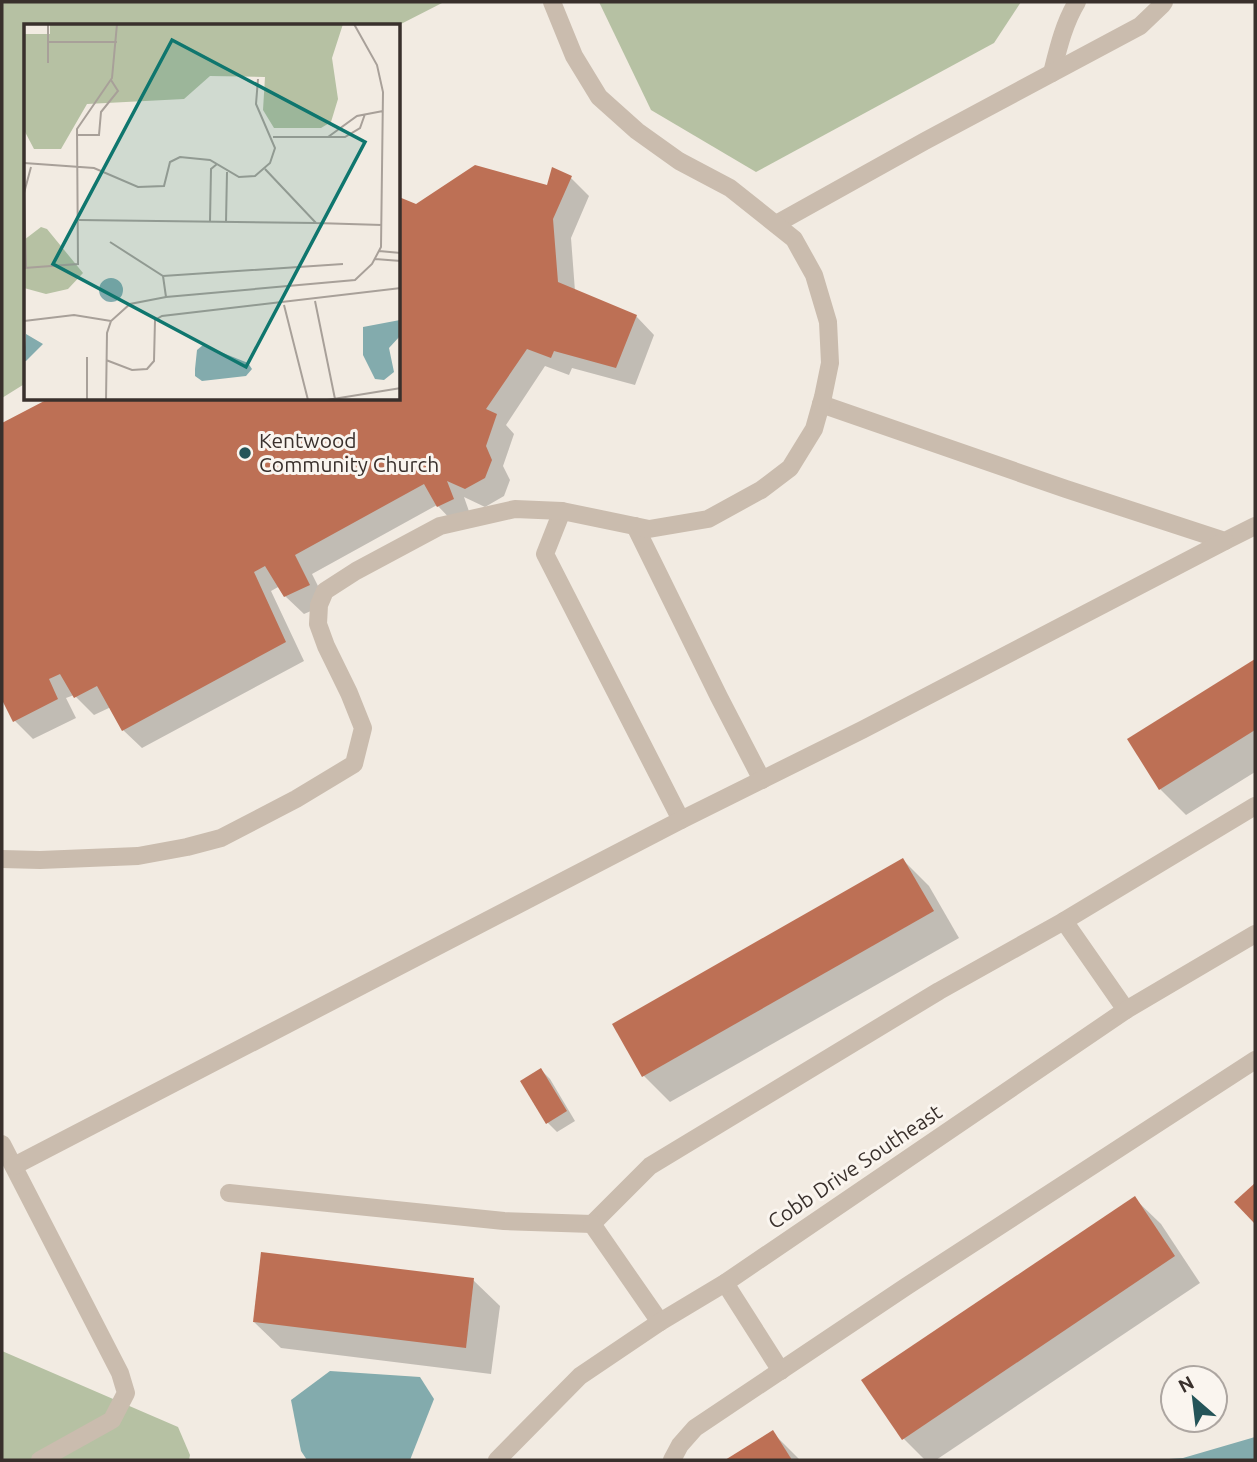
<svg xmlns="http://www.w3.org/2000/svg" width="1257" height="1462" viewBox="0 0 1257 1462" font-family="Ubuntu,sans-serif">
<style>
.green{fill:#b6c1a3}
.water{fill:#83abad}
.shadow{fill:#0003}
.building{fill:#bd7055}
.lines{fill:none;stroke-linecap:round;stroke-linejoin:round}
.minor{stroke:#cabcae;stroke-width:18}
.poi-dot{fill:#245458;stroke:#faf5ef;stroke-width:2.5}
.labels{text-anchor:middle;stroke-width:6;stroke-linejoin:round;paint-order:stroke}
.poi-label{font-size:21px;fill:#39302c;stroke:#faf5ef;text-anchor:start}
.street-label{font-size:21px;fill:#39302c;stroke:#faf5ef}
.inset-road{fill:none;stroke:#a8a099;stroke-width:2}
.view{fill:#0f766e;fill-opacity:0.15;stroke:#0f766e;stroke-width:3.5}
.inset-edge{fill:none;stroke:#39302c;stroke-width:3.5}
</style>
<rect width="100%" height="100%" fill="#f2ebe2"/>
<g class="green">
<polygon points="2,2 444,2 397,26 26,26 26,383 2,398"/>
<polygon points="599,2 1021,2 994,43 756,172 651,110"/>
<polygon points="2,1351 178,1427 190,1455 189,1460 2,1460"/>
</g>
<g class="water">
<polygon points="330,1371 420,1377 434,1399 410,1460 307,1460 301,1451 291,1400"/>
<polygon points="1255,1437 1255,1460 1155,1460 1183,1458"/>
</g>
<g class="shadow">
<polygon points="571,178 589,196 571,238 575,291 636,316 654,335 635,385 572,368 569,375 545,366 506,425 514,434 503,466 510,480 504,496 485,507 464,497 471,517 456,525 437,505 312,574 327,604 304,614 285,596 280,586 271,591 304,661 142,748 123,730 111,707 94,715 74,695 66,698 76,718 33,739 15,721 2,696 2,425 51,399 399,399 399,199 417,205 548,187"/>
<polygon points="1255,661 1255,772 1186,815 1160,789 1129,739"/>
<polygon points="903,860 929,886 959,938 670,1102 644,1076 615,1025"/>
<polygon points="541,1070 550,1079 575,1121 557,1132 548,1123"/>
<polygon points="1134,1198 1161,1224 1200,1283 936,1460 925,1460 903,1438"/>
<polygon points="473,1280 500,1306 491,1374 281,1348 254,1322"/>
<polygon points="772,1432 800,1460 728,1460"/>
</g>
<g class="building">
<polygon points="475,165 547,185 552,167 572,176 553,219 558,282 637,315 616,368 554,351 551,358 527,349 486,409 497,414 486,446 492,460 485,478 465,489 447,481 454,499 437,507 424,484 295,555 310,585 284,597 265,566 254,572 286,642 122,731 97,686 74,698 60,674 49,679 58,699 13,722 2,700 2,423 48,399 399,399 399,197 416,204"/>
<polygon points="1255,659 1255,730 1159,790 1127,739"/>
<polygon points="903,858 934,911 642,1077 612,1024"/>
<polygon points="541,1068 567,1111 546,1124 520,1081"/>
<polygon points="1255,1183 1255,1224 1234,1202"/>
<polygon points="1135,1196 1175,1256 902,1440 861,1380"/>
<polygon points="261,1252 474,1278 466,1348 253,1322"/>
<polygon points="773,1430 792,1460 725,1460"/>
</g>
<g class="lines">
<g class="minor">
<path d="M1052,73C1058,49 1064,23 1077,2"/>
<polyline points="776,224 925,141 1140,26 1162,5 1164,2"/>
<polyline points="821,404 1066,489 1225,541 1255,526"/>
<polyline points="562,511 545,554 681,820"/>
<polyline points="635,526 719,697 762,780"/>
<polyline points="2,859 40,860 138,856 187,847 221,838 296,799 354,764 363,728 349,693 326,646 318,624 319,605 325,591 356,571 440,526 515,509 562,511 649,529 708,519 761,490 790,468 814,429 823,397 830,363 828,322 814,275 794,239 730,188 679,161 637,131 599,97 574,56 552,2"/>
<polyline points="1064,921 1126,1010"/>
<polyline points="2,1144 120,1373 126,1393 112,1420 40,1460"/>
<polyline points="14,1166 681,820 862,730 1225,541"/>
<polyline points="229,1193 504,1221 592,1224 650,1166 939,991 1064,921 1255,806"/>
<polyline points="592,1224 660,1322"/>
<polyline points="725,1283 781,1371"/>
<polyline points="497,1460 580,1376 660,1322 725,1283 1126,1010 1255,934"/>
<polyline points="672,1460 680,1445 695,1428 907,1286 1255,1060"/>
</g>
</g>
<circle class="poi-dot" cx="245" cy="453" r="7"/>
<g class="labels">
<g class="poi-label">
<text x="259" y="448">Kentwood<tspan x="259" dy="24">Community Church</tspan></text>
</g>
<g class="street-label">
<text transform="translate(855 1167) rotate(-34)" y="7">Cobb Drive Southeast</text>
</g>
</g>
<g transform="translate(24 24)">
<rect width="376" height="376" fill="#f2ebe2"/>
<path d="M26,0H319L308,34L314,75L307,98L297,104H250L239,86L241,53L186,52L160,75L63,80L37,125H10L0,106V10H26ZM17,203L23,205L59,249L44,265L22,270L0,264V216Z" fill="#b6c1a3"/>
<path d="M75 266a12 12 0 1 1 24 0a12 12 0 1 1-24 0ZM376,296V312L365,324L370,348L360,356L351,355L339,331V303ZM2,310L19,320L2,337H0ZM179,321L224,339L228,345L222,352L178,357L171,352V345L173,326Z" fill="#83abad"/>
<path class="inset-road" d="M24,18H93M24,39V0M52,111H75L77,88L94,67L87,56M249,113H321L336,104L341,90M304,113L333,92L359,87M0,139L70,144L114,163L140,162L146,138L156,133L186,136L215,153L231,152L246,139L251,124L232,80L234,55M241,145L292,199L358,201M55,196L292,199M186,197L187,145L193,140M202,198L203,148M86,218L139,252L319,240M355,227L377,229M351,235L377,237M0,244L54,240L53,105L88,54L93,0M2,244L0,169L7,143M139,252L142,273M291,277L311,375M260,281L284,376M0,297L50,291L87,297M63,333V376M82,336L108,346L123,345L130,337L131,296L138,292L377,264M82,376L83,309L87,297L106,280L142,273L331,256L348,240L357,223L359,68L353,41L330,0M303,376L377,364"/>
<path class="view" d="M148,16L341,118L222,343L29,240Z"/>
<rect width="376" height="376" class="inset-edge"/>
</g>
<rect width="1257" height="1462" fill="none" stroke="#39302c" stroke-width="7"/>
<g transform="translate(1194 1399) rotate(332)"><circle r="33" fill="#faf5ef" stroke="#ada6a1" stroke-width="2"/>
<path d="M0-5L12 26L0 18L-12 26Z" fill="#245458"/>
<text y="-10" font-size="19" font-weight="bold" text-anchor="middle" fill="#39302c">N</text>
</g>
</svg>
